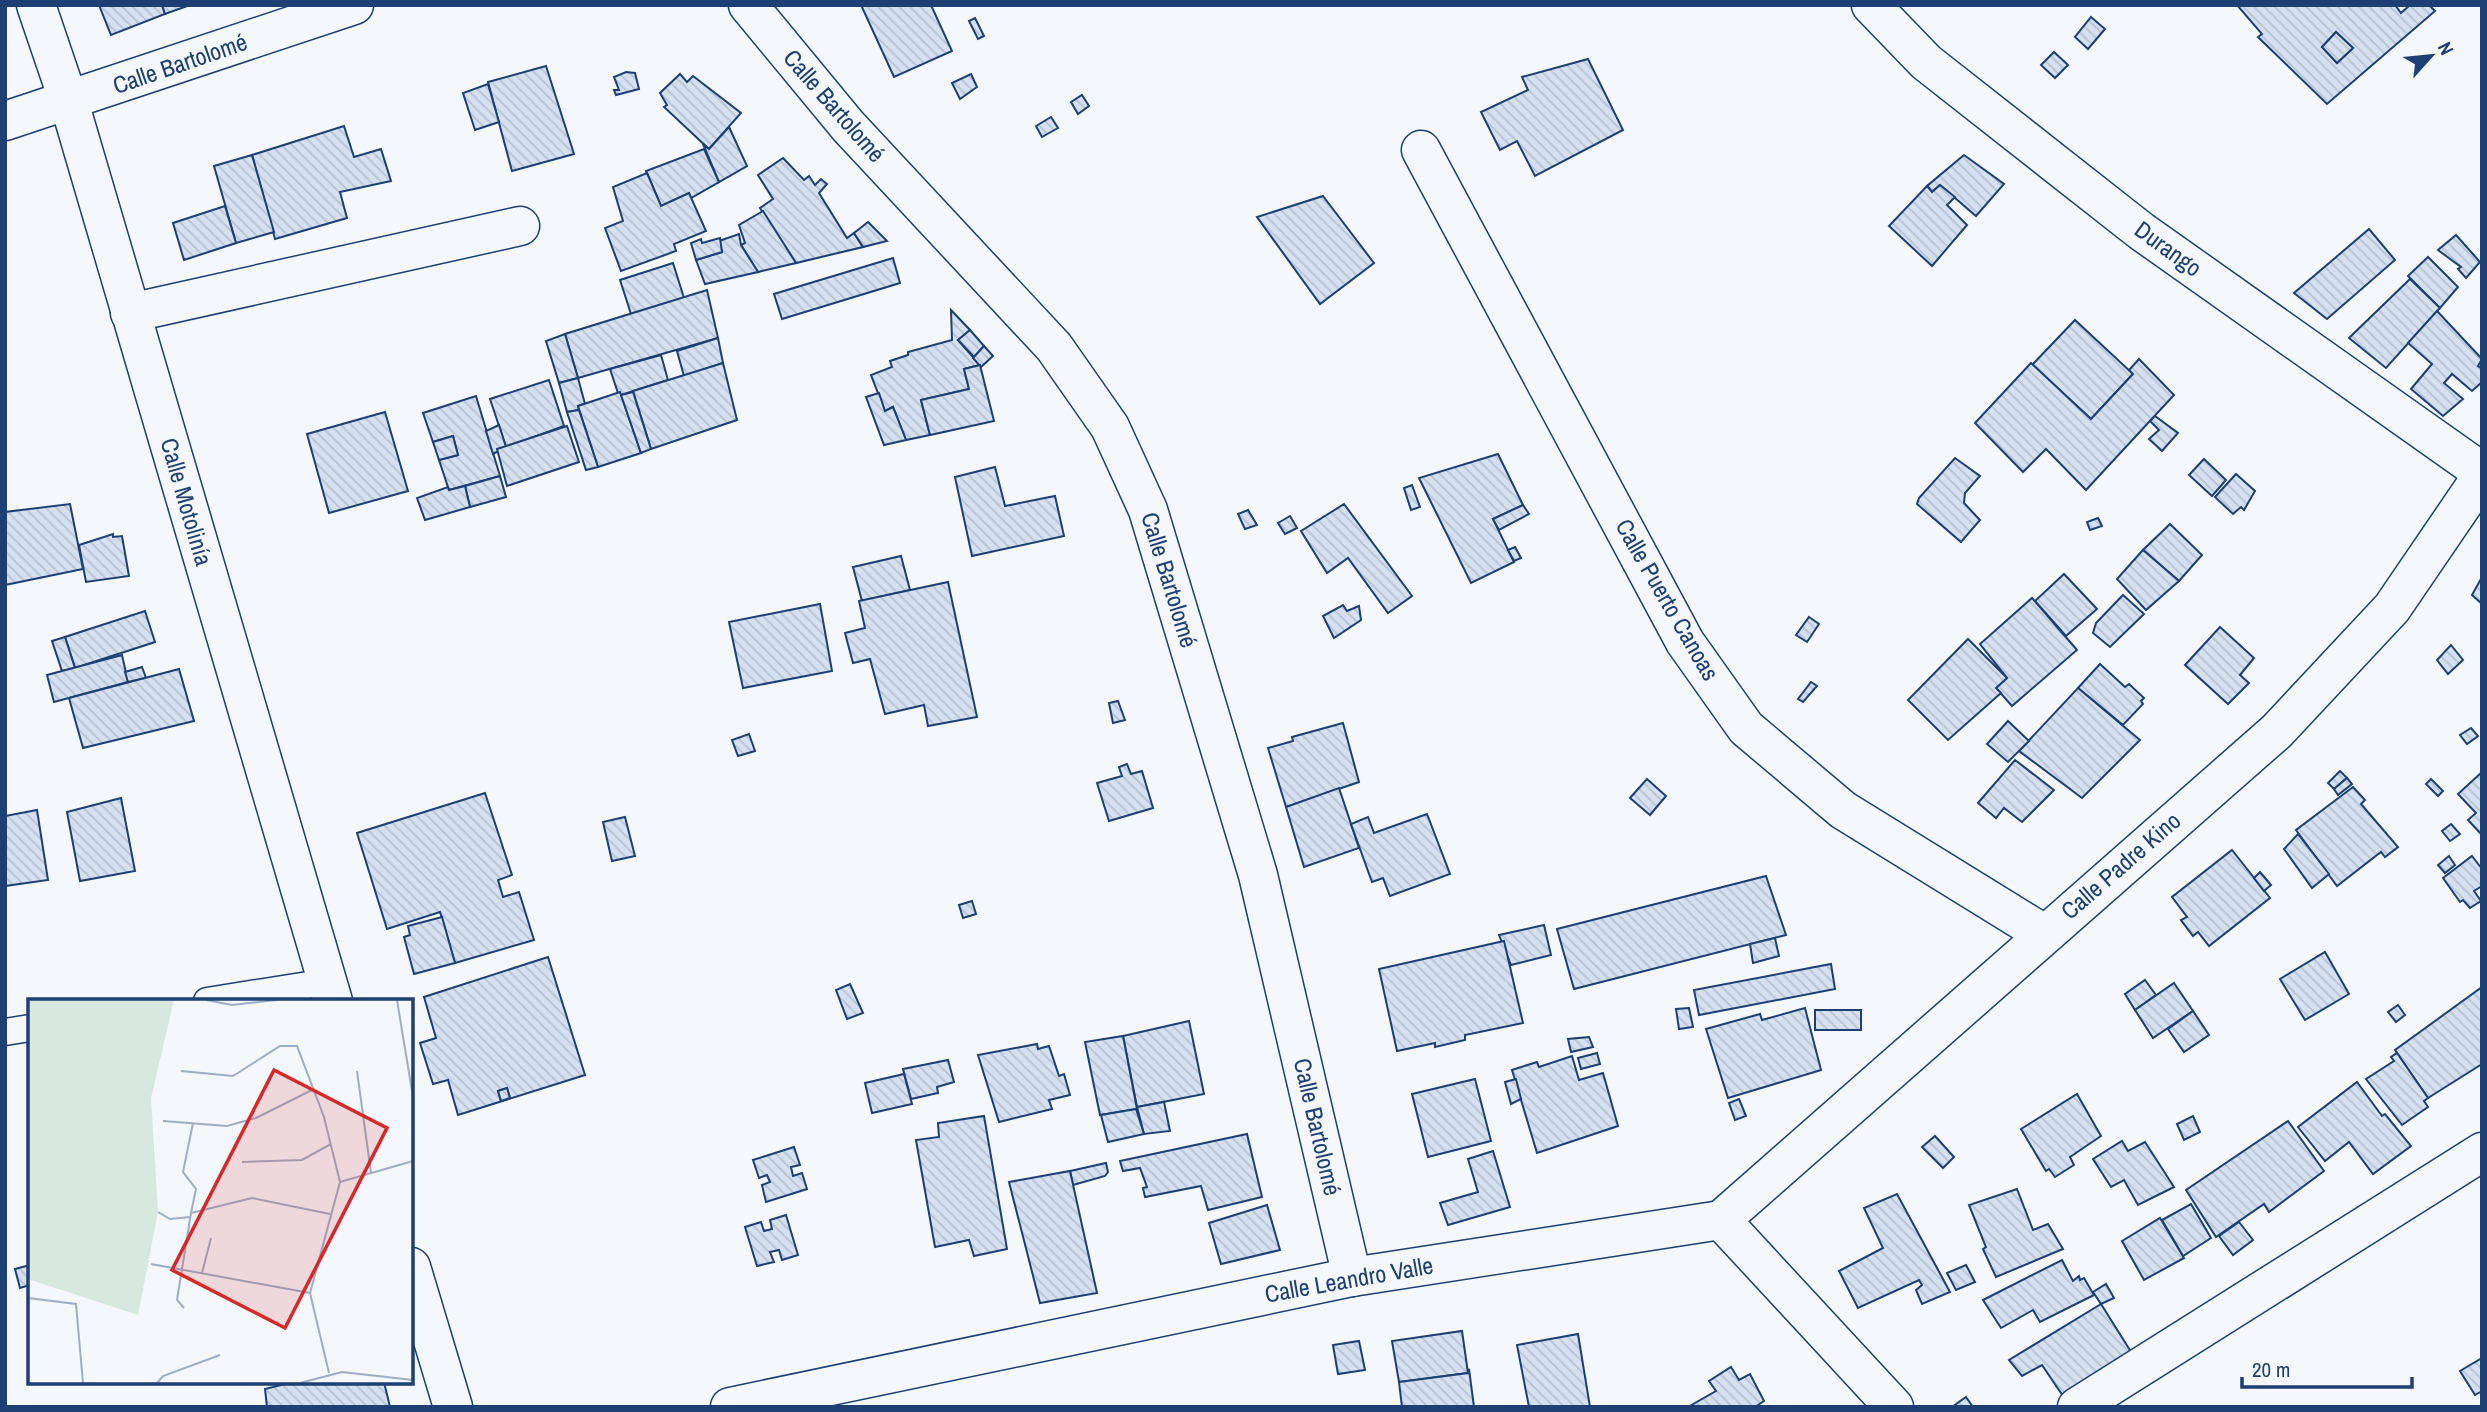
<svg xmlns="http://www.w3.org/2000/svg" width="2487" height="1412" viewBox="0 0 2487 1412" font-family="'Archivo Narrow',sans-serif">
<style>
.building{fill:url(#building-back-hatch);stroke:#1d3f73;stroke-width:2;fill-rule:evenodd}
.lines{fill:none;stroke-linecap:round;stroke-linejoin:round}
.lane-casing{stroke:#1d3f73;stroke-width:29}
.street-casing{stroke:#1d3f73;stroke-width:41}
.lane{stroke:#f4f7fb;stroke-width:26}
.street{stroke:#f4f7fb;stroke-width:38}
.labels{text-anchor:middle;stroke-width:5;stroke-linejoin:round;paint-order:stroke}
.street-label{font-size:24px;fill:#1d3f73;stroke:#f4f7fb}
.inset-road{fill:none;stroke:#9eadc5;stroke-width:2}
.view{fill:#d62828;fill-opacity:0.15;stroke:#d62828;stroke-width:3.5}
.inset-edge{fill:none;stroke:#1d3f73;stroke-width:3.5}
</style>
<defs>
<pattern id="building-back-hatch" width="6" height="6" patternUnits="userSpaceOnUse" patternTransform="scale(1.75)"><rect width="6" height="6" fill="#d5e0f0"/><path d="M-1 5l2 2M0 0l6 6M5-1l2 2" fill="none" stroke="#b6c1d1"/></pattern>
</defs>
<rect width="100%" height="100%" fill="#f4f7fb"/>
<g class="building">
<polygon points="99,5 162,5 165,14 111,35"/>
<polygon points="162,5 190,5 165,14"/>
<polygon points="861,5 931,5 952,51 894,77"/>
<path d="M2237,5H2395L2401,13L2410,5H2429L2435,11L2327,104L2258,37L2262,34ZM2336,32L2353,48L2337,63L2322,47Z"/>
<polygon points="2091,17 2105,29 2088,49 2075,37"/>
<polygon points="975,18 984,36 978,39 969,21"/>
<polygon points="2336,32 2353,48 2337,63 2322,47"/>
<polygon points="2054,52 2068,65 2055,78 2041,65"/>
<polygon points="1588,59 1623,130 1535,176 1517,141 1500,150 1481,112 1528,90 1522,77"/>
<polygon points="546,66 574,154 512,171 488,82"/>
<polygon points="626,72 635,73 639,89 616,95 614,90 619,90 614,77"/>
<polygon points="680,74 687,82 693,76 741,113 709,149 664,107 667,105 660,93"/>
<polygon points="971,74 977,87 960,99 952,83"/>
<polygon points="488,84 499,122 475,130 463,93"/>
<polygon points="1082,95 1089,106 1078,114 1071,102"/>
<polygon points="1051,117 1058,128 1042,137 1036,126"/>
<polygon points="344,126 354,157 381,149 391,181 340,192 347,218 275,239 252,155"/>
<polygon points="729,127 747,166 719,182 703,144 709,149"/>
<polygon points="704,149 719,182 691,198 689,193 661,206 646,171"/>
<polygon points="252,155 274,232 236,243 214,166"/>
<polygon points="1964,155 2004,184 1976,216 1940,185 1932,192 1927,186"/>
<polygon points="783,158 804,180 809,176 815,185 821,179 827,184 819,193 847,238 854,233 863,247 796,263 760,208 773,199 758,175"/>
<polygon points="647,173 661,206 689,193 706,231 674,244 676,251 621,271 605,228 623,221 613,187"/>
<polygon points="1940,185 1955,197 1947,205 1967,225 1932,266 1889,226 1927,186 1932,192"/>
<polygon points="1323,196 1374,263 1320,304 1257,217"/>
<polygon points="225,206 236,243 184,260 173,223"/>
<polygon points="763,211 796,263 758,272 741,245 745,243 739,225"/>
<polygon points="868,222 887,241 863,247 854,233"/>
<polygon points="2369,229 2395,260 2327,319 2294,293"/>
<polygon points="739,234 741,245 758,272 705,284 696,260 722,252 719,241"/>
<polygon points="2456,235 2480,262 2466,278 2458,269 2461,267 2438,250"/>
<polygon points="720,238 722,252 696,260 691,243 701,239 702,243"/>
<polygon points="2428,257 2458,287 2440,308 2408,276"/>
<polygon points="893,258 900,283 782,319 774,294"/>
<polygon points="673,263 684,298 631,314 620,280"/>
<polygon points="2410,279 2440,308 2386,368 2349,338"/>
<polygon points="707,290 718,338 578,378 565,334"/>
<polygon points="951,310 970,330 958,340 980,365 964,369 969,389 921,400 930,435 906,440 893,407 885,411 871,375 892,367 890,361 908,355 908,352 952,340"/>
<polygon points="2437,311 2482,359 2478,366 2482,369 2482,382 2472,391 2452,374 2444,383 2463,399 2443,416 2411,389 2432,364 2408,343"/>
<polygon points="2075,320 2133,374 2091,419 2032,365"/>
<polygon points="970,330 984,346 974,357 958,340"/>
<polygon points="565,334 578,378 559,383 546,341"/>
<polygon points="718,338 723,363 684,376 677,351"/>
<polygon points="984,346 993,356 981,367 973,358"/>
<polygon points="661,355 668,380 621,395 618,393 610,369"/>
<polygon points="2139,359 2174,395 2086,490 2046,449 2023,472 1975,423 2031,363 2091,419 2133,374 2129,370"/>
<polygon points="723,363 737,420 651,449 633,391"/>
<polygon points="980,365 994,421 930,435 921,400 969,389 964,369"/>
<polygon points="578,378 585,404 578,406 579,410 567,412 559,383"/>
<polygon points="549,380 564,426 506,447 490,399"/>
<polygon points="620,392 641,453 598,467 578,406"/>
<polygon points="633,392 651,449 641,453 621,395"/>
<polygon points="879,393 885,411 893,407 906,440 884,445 866,397"/>
<polygon points="476,396 500,476 449,490 439,460 458,455 453,436 433,442 423,413"/>
<polygon points="579,410 598,467 586,470 567,412"/>
<polygon points="385,412 408,491 329,513 307,434"/>
<polygon points="2155,416 2178,433 2162,451 2149,439 2159,430 2150,421"/>
<polygon points="499,425 506,447 493,454 486,431"/>
<polygon points="567,426 579,462 507,486 497,449"/>
<polygon points="453,436 458,455 439,460 433,442"/>
<polygon points="1498,454 1523,505 1493,519 1514,562 1471,583 1419,478"/>
<polygon points="1955,458 1980,476 1965,493 1964,503 1980,520 1961,542 1917,504 1919,498"/>
<polygon points="2204,459 2226,480 2212,496 2189,475"/>
<polygon points="995,467 1005,506 1055,496 1064,536 972,556 955,477"/>
<polygon points="2236,474 2255,491 2244,510 2241,507 2233,514 2215,497"/>
<polygon points="500,476 506,497 470,507 465,486"/>
<polygon points="1412,485 1420,507 1411,510 1404,488"/>
<polygon points="465,486 470,507 425,520 417,498 448,487 449,490"/>
<polygon points="70,504 83,569 5,585 5,512"/>
<polygon points="1344,504 1412,596 1388,613 1348,558 1327,573 1301,531"/>
<polygon points="1523,505 1529,514 1499,530 1493,519"/>
<polygon points="1248,510 1257,525 1245,529 1238,514"/>
<polygon points="1290,516 1297,528 1285,534 1278,523"/>
<polygon points="2098,518 2102,526 2090,530 2087,522"/>
<polygon points="2170,524 2202,555 2179,581 2143,550"/>
<polygon points="113,534 113,537 122,536 129,576 86,582 79,545"/>
<polygon points="1515,547 1521,558 1514,561 1508,550"/>
<polygon points="2143,550 2179,581 2146,610 2117,579"/>
<polygon points="901,556 910,590 862,601 853,567"/>
<polygon points="2064,574 2097,609 2066,636 2035,601"/>
<polygon points="2482,577 2482,604 2472,595"/>
<polygon points="948,582 977,717 928,726 924,705 885,714 870,659 853,663 845,633 865,628 859,601"/>
<polygon points="2123,595 2144,614 2110,647 2093,633 2096,623"/>
<polygon points="2032,598 2077,650 2012,706 1996,688 2007,678 1980,644"/>
<polygon points="820,604 832,671 743,688 729,622"/>
<polygon points="1343,605 1347,611 1359,606 1361,620 1334,638 1323,616"/>
<polygon points="145,611 155,642 75,668 65,637"/>
<polygon points="1809,617 1819,624 1807,642 1796,635"/>
<polygon points="2220,627 2254,658 2240,675 2249,683 2228,704 2185,665"/>
<polygon points="65,637 75,668 62,671 52,641"/>
<polygon points="1968,639 2007,678 1996,688 2001,693 1948,740 1908,700"/>
<polygon points="2451,645 2463,660 2448,674 2437,660"/>
<polygon points="122,655 128,682 54,702 47,675"/>
<polygon points="2100,664 2125,687 2129,684 2144,698 2141,701 2143,704 2123,725 2078,688"/>
<polygon points="142,667 146,678 128,682 125,672"/>
<polygon points="179,669 194,721 83,748 69,698"/>
<polygon points="1811,682 1817,686 1803,702 1798,699"/>
<polygon points="2078,688 2140,740 2082,798 2019,751"/>
<polygon points="1118,701 1125,720 1113,723 1109,703"/>
<polygon points="2008,721 2029,741 2008,762 1987,744"/>
<polygon points="1343,723 1359,782 1286,807 1268,748 1293,741 1292,737"/>
<polygon points="2471,728 2478,736 2467,744 2460,735"/>
<polygon points="749,734 755,751 738,756 732,740"/>
<polygon points="2015,760 2054,790 2022,822 2004,808 1996,818 1978,803"/>
<polygon points="1127,764 1131,774 1142,771 1153,808 1109,821 1097,783 1122,776 1119,767"/>
<polygon points="2340,771 2347,778 2334,789 2328,783"/>
<polygon points="2482,772 2482,833 2481,834 2468,820 2476,813 2458,794"/>
<polygon points="2347,778 2352,784 2338,795 2334,789"/>
<polygon points="1647,779 1666,796 1650,815 1630,798"/>
<polygon points="2431,779 2443,791 2438,796 2426,784"/>
<polygon points="2353,787 2365,800 2361,804 2398,847 2385,857 2381,852 2337,886 2296,830"/>
<polygon points="1339,788 1359,848 1304,867 1286,807"/>
<polygon points="485,793 512,875 498,880 503,897 519,892 534,940 455,963 440,912 387,929 357,833"/>
<polygon points="121,798 135,871 80,881 67,812"/>
<polygon points="37,810 48,880 5,886 5,816"/>
<polygon points="1427,814 1450,874 1390,896 1383,878 1372,882 1351,824 1368,817 1374,833"/>
<polygon points="625,817 635,856 612,861 603,822"/>
<polygon points="2451,824 2460,834 2450,841 2442,831"/>
<polygon points="2298,834 2329,874 2312,888 2284,849"/>
<polygon points="2232,850 2270,898 2209,946 2198,932 2193,936 2181,920 2187,917 2172,897"/>
<polygon points="2449,856 2455,865 2445,873 2438,865"/>
<polygon points="2472,856 2482,869 2482,886 2474,891 2481,901 2470,908 2463,900 2460,902 2443,878"/>
<polygon points="2260,872 2271,885 2264,891 2254,878"/>
<polygon points="1766,876 1786,935 1574,989 1557,929"/>
<polygon points="972,901 976,914 963,918 959,905"/>
<polygon points="442,917 455,963 414,974 404,937 410,935 408,926"/>
<polygon points="1544,925 1551,955 1511,965 1499,935"/>
<polygon points="1775,938 1779,956 1753,963 1750,944"/>
<polygon points="1504,941 1523,1023 1465,1035 1465,1040 1435,1047 1435,1043 1397,1051 1379,969"/>
<polygon points="2325,952 2349,994 2305,1020 2280,979"/>
<path d="M548,957L585,1075L458,1115L448,1080L433,1084L420,1043L436,1038L424,997ZM507,1088L510,1098L501,1101L498,1091Z"/>
<polygon points="1831,964 1835,989 1699,1015 1694,990"/>
<polygon points="2145,980 2156,995 2135,1010 2125,994"/>
<polygon points="2174,983 2193,1011 2153,1038 2135,1010"/>
<polygon points="850,984 863,1013 847,1019 836,990"/>
<polygon points="2482,987 2482,1064 2428,1098 2395,1050"/>
<polygon points="2398,1005 2405,1015 2396,1022 2388,1012"/>
<polygon points="1689,1008 1693,1027 1679,1029 1676,1009"/>
<polygon points="1805,1008 1821,1070 1728,1098 1706,1029 1760,1014 1762,1020"/>
<rect x="1815" y="1010" width="46" height="20"/>
<polygon points="2193,1011 2209,1035 2184,1052 2168,1029"/>
<polygon points="1189,1021 1204,1094 1137,1107 1123,1036"/>
<polygon points="1123,1036 1137,1109 1100,1115 1085,1042"/>
<polygon points="1589,1037 1593,1047 1571,1052 1568,1039"/>
<polygon points="1037,1044 1038,1049 1049,1046 1059,1076 1064,1074 1070,1095 1049,1100 1052,1109 999,1122 978,1055"/>
<polygon points="1597,1053 1600,1064 1581,1069 1578,1058"/>
<polygon points="2397,1053 2428,1098 2424,1101 2428,1107 2402,1125 2366,1079 2394,1061 2391,1057"/>
<polygon points="1572,1056 1579,1080 1603,1073 1618,1126 1537,1153 1512,1070 1537,1062 1539,1067"/>
<polygon points="948,1060 954,1082 937,1087 938,1093 911,1099 903,1069"/>
<polygon points="904,1074 912,1104 872,1113 865,1083"/>
<polygon points="1475,1079 1491,1141 1428,1157 1412,1094"/>
<polygon points="1516,1079 1521,1099 1511,1104 1505,1082"/>
<polygon points="2357,1082 2382,1116 2385,1114 2411,1146 2373,1174 2349,1142 2325,1161 2298,1127"/>
<polygon points="507,1088 510,1098 501,1101 498,1091"/>
<polygon points="2077,1094 2101,1136 2070,1157 2074,1165 2055,1177 2049,1169 2046,1171 2021,1129"/>
<polygon points="1739,1099 1746,1116 1735,1120 1729,1103"/>
<polygon points="1164,1102 1170,1131 1144,1134 1137,1107"/>
<polygon points="1136,1109 1144,1134 1108,1142 1101,1115"/>
<polygon points="984,1116 1007,1249 974,1256 969,1240 935,1247 916,1140 939,1137 938,1123"/>
<polygon points="2193,1116 2200,1132 2184,1140 2177,1124"/>
<polygon points="2288,1121 2324,1171 2269,1212 2264,1204 2216,1237 2186,1190"/>
<polygon points="1247,1134 1262,1197 1208,1210 1201,1186 1145,1197 1143,1188 1147,1187 1140,1168 1123,1171 1120,1161"/>
<polygon points="1935,1136 1954,1157 1943,1168 1922,1147"/>
<polygon points="2122,1141 2128,1151 2145,1142 2174,1187 2138,1205 2124,1180 2111,1187 2093,1159"/>
<polygon points="794,1147 800,1165 791,1167 793,1176 802,1173 807,1189 766,1202 762,1185 770,1182 767,1175 759,1178 753,1160"/>
<polygon points="1493,1151 1510,1207 1448,1225 1440,1203 1478,1192 1468,1159"/>
<polygon points="1106,1163 1108,1172 1105,1176 1073,1185 1070,1171"/>
<polygon points="1070,1171 1097,1293 1040,1303 1009,1182"/>
<polygon points="2017,1189 2033,1230 2048,1224 2063,1249 1996,1277 1983,1249 1986,1247 1969,1205"/>
<polygon points="1897,1194 1950,1292 1922,1304 1916,1290 1922,1285 1919,1280 1858,1308 1839,1271 1883,1248 1864,1208"/>
<polygon points="2191,1204 2211,1238 2183,1256 2162,1220"/>
<polygon points="1267,1205 1280,1250 1221,1264 1209,1223"/>
<polygon points="786,1215 798,1255 782,1260 779,1250 770,1252 774,1262 757,1266 745,1227 761,1222 764,1231 772,1229 770,1220"/>
<polygon points="2160,1218 2184,1258 2144,1280 2122,1241"/>
<polygon points="2239,1222 2253,1240 2233,1255 2219,1236"/>
<polygon points="2062,1260 2073,1281 2079,1276 2080,1280 2084,1278 2094,1295 2040,1322 2033,1310 2001,1328 1983,1300"/>
<polygon points="30,1265 30,1285 20,1288 15,1269"/>
<polygon points="1966,1265 1975,1282 1956,1290 1947,1273"/>
<polygon points="2106,1284 2114,1298 2101,1304 2093,1292"/>
<polygon points="2101,1304 2138,1363 2069,1405 2042,1365 2022,1376 2009,1360"/>
<polygon points="1462,1331 1468,1373 1399,1382 1392,1341"/>
<polygon points="1578,1334 1590,1407 1529,1407 1517,1345"/>
<polygon points="1359,1341 1365,1370 1338,1374 1333,1345"/>
<polygon points="2482,1358 2482,1391 2475,1395 2460,1371"/>
<polygon points="1731,1367 1739,1380 1750,1374 1764,1401 1755,1407 1688,1407 1716,1391 1709,1381"/>
<polygon points="1469,1369 1474,1407 1402,1407 1399,1382 1468,1373"/>
<polygon points="293,1382 384,1382 390,1407 267,1407 265,1389"/>
<polygon points="1966,1397 1973,1407 1952,1407"/>
</g>
<g class="lines">
<defs>
<g id="lane">
<polyline points="207,1001 327,982"/>
<polyline points="5,1032 30,1028"/>
</g>
<g id="street">
<polyline points="36,5 69,102 333,1001"/>
<polyline points="748,5 848,126 1054,347 1110,427 1148,510 1258,875 1352,1277"/>
<polyline points="1871,5 1926,62 2141,231 2482,472"/>
<polyline points="5,121 354,5"/>
<polyline points="1421,150 1685,642 1746,728 1843,810 2044,934"/>
<polyline points="130,313 520,226"/>
<polyline points="1721,1220 2277,731 2392,608 2482,476"/>
<polyline points="1721,1220 1894,1407"/>
<polyline points="411,1267 453,1407"/>
<polyline points="730,1407 1352,1277 1721,1220"/>
<polyline points="2077,1407 2482,1152"/>
</g>
</defs>
<use href="#lane" class="lane-casing"/>
<use href="#street" class="street-casing"/>
<use href="#lane" class="lane"/>
<use href="#street" class="street"/>
</g>
<g class="labels">
<g class="street-label">
<text transform="translate(180 64) rotate(-19)" y="8">Calle Bartolomé</text>
<text transform="translate(834 106) rotate(49)" y="8">Calle Bartolomé</text>
<text transform="translate(2168 249) rotate(36)" y="8">Durango</text>
<text transform="translate(186 502) rotate(74)" y="8">Calle Motolinía</text>
<text transform="translate(1169 580) rotate(73)" y="8">Calle Bartolomé</text>
<text transform="translate(1667 600) rotate(60)" y="8">Calle Puerto Canoas</text>
<text transform="translate(2121 866) rotate(-41)" y="8">Calle Padre Kino</text>
<text transform="translate(1317 1127) rotate(77)" y="8">Calle Bartolomé</text>
<text transform="translate(1349 1280) rotate(-10)" y="8">Calle Leandro Valle</text>
</g>
</g>
<g transform="translate(28 999)">
<rect width="385" height="385" fill="#f4f7fb"/>
<path d="M0,1H146L123,99L130,213L110,316L0,280Z" fill="#d7e8df"/>
<path class="inset-road" d="M178,1L204,6L249,1M369,1L385,98M153,72L205,77L252,47H269L296,118L312,183M329,72L343,174M135,122L199,127L228,119L284,91M214,163L274,161L303,145M312,183L385,162M130,213L142,220L162,218M163,214L168,190L155,173L165,124M123,265L282,294M174,274L183,239M0,299L48,305L55,384M156,309L149,301L163,214L224,199L302,215M301,374L282,294L312,183M129,384L135,377L192,356M272,384L314,373L385,381"/>
<path class="view" d="M246,71L359,129L257,329L144,271Z"/>
<rect width="385" height="385" class="inset-edge"/>
</g>
<rect width="2487" height="1412" fill="none" stroke="#1d3f73" stroke-width="14"/>
<g transform="translate(2431 56) rotate(63)" stroke="#f4f7fb" stroke-width="5" paint-order="stroke">
<path d="M0-5L12 26L0 18L-12 26Z" fill="#1d3f73"/>
<text y="-10" font-size="19" font-weight="bold" text-anchor="middle" fill="#1d3f73">N</text>
</g>
<path d="M2242 1377v10h170v-10" fill="none" stroke="#1d3f73" stroke-width="3.5"/>
<text x="2252" y="1377" font-size="21" fill="#1d3f73" stroke="#f4f7fb" stroke-width="5" paint-order="stroke">20 m</text>
</svg>
